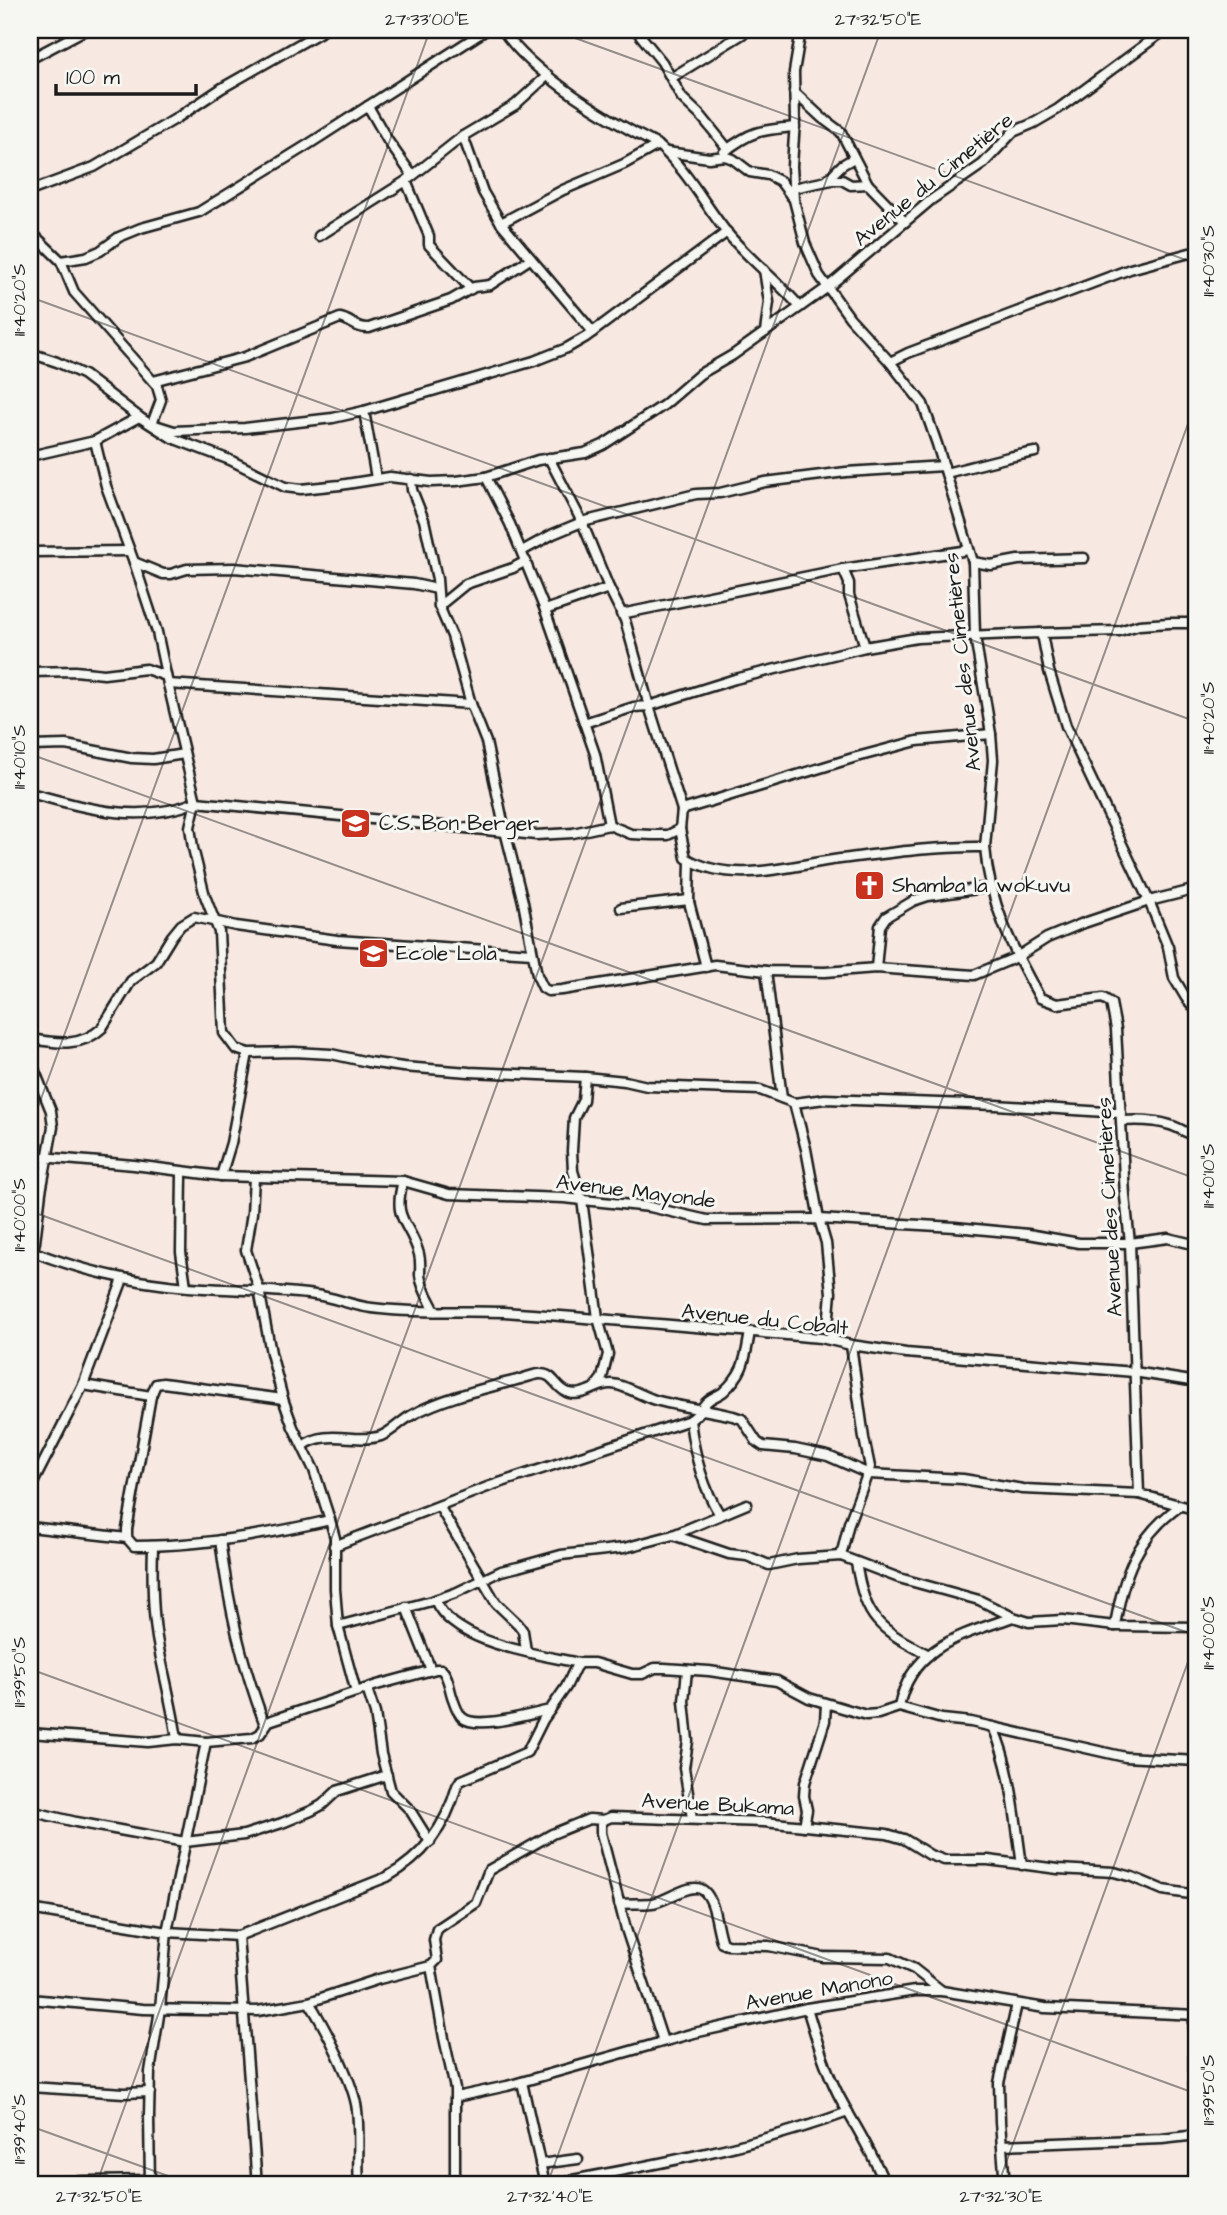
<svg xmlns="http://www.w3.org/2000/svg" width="1227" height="2215" viewBox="0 0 1227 2215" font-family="'Architects Daughter',sans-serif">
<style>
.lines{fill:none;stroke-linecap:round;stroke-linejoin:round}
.minor-casing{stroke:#1c1c1c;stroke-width:13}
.minor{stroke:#f6f6f2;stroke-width:8}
.ticks{fill:none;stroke:#1c1c1c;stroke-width:2;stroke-opacity:0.45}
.labels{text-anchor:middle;stroke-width:6;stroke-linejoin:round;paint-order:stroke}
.street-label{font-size:21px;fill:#1c1c1c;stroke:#f6f6f2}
.poi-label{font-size:21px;fill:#1c1c1c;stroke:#f6f6f2;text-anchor:start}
.neatline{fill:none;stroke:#1c1c1c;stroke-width:2.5}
.ticks-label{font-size:18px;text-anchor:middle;fill:#1c1c1c}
</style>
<rect width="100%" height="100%" fill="#f7e9e2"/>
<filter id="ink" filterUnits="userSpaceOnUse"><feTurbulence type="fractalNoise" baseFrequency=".0143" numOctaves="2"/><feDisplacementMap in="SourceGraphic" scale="14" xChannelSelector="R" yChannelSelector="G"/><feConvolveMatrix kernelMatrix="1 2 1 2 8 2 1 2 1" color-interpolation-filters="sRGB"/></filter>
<g filter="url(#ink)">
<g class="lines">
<defs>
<g id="minor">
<path d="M503,30C530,73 612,122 658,145C687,170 704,204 728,234C750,260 778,281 800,307"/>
<polyline points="636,30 662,62 682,98 702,117 728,149"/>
<path d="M801,30L794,72L795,121L792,166L794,200L805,243L819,275L850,318L890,362L923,404L937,444L973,562L975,636L991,734L993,760L985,847C989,903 1013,950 1040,998L1057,1004L1103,998L1111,1003L1116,1029L1125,1196L1130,1243L1139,1494"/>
<polyline points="30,59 85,30"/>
<polyline points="671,78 749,30"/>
<polyline points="794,92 822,118 841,132 868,184"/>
<polyline points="368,106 388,141 412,175"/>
<polyline points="463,136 483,192 501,223 593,332"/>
<polyline points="667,152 709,158 725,156 733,159 750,172 768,175 780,181 792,197"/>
<path d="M724,152C751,131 760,130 795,127"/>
<polyline points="827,180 842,165 854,158"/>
<polyline points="406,181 429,236 429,245 471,289"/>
<polyline points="793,188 832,180 842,180 851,185 868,184 905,222"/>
<polyline points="30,191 94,167 177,118 222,88 324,30"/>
<polyline points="501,223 563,190 624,164 658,145"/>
<polyline points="30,231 61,261 74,292 157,386 161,400 152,424 174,431 245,428 333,418 364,411 534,361 567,348 586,337 727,232"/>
<polyline points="319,236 406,181 463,136 515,105 548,75"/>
<polyline points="61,261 86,257 100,251 119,237 141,228 199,212 309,144 486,30"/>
<polyline points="764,270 769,302 765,332"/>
<polyline points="30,353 57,362 84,375 139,417 172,438 230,460 285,487 301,489 340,485 390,477 431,482 456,481 486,477 538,460 585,453 603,445 664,405 700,374 733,355 828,287 931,200 983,164 1013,132 1034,123 1058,109 1165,30"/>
<polyline points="890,362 908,353 1130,269 1197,251"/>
<path d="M153,381L245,357L340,318C351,320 356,329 369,328L451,300L474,287L490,285L530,259"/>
<polyline points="364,411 376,478"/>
<polyline points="95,441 106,486 134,562 157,632 168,684 196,802 190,827 193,848 205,896 219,932 224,1033 236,1049 248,1053 294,1052 331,1054 368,1062 403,1067 469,1072 585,1077 625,1081 647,1086 760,1090 794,1103 825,1099 996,1105 1121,1113"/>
<polyline points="30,456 95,441 139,417"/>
<polyline points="549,458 582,522 609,588"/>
<polyline points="946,473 1009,457 1035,452"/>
<polyline points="486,477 510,524 545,610 595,754 609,825"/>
<polyline points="411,479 412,490 424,520 437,579 439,606 452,636 471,704 486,742 505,831 523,902 537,975 543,988 548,991 562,990 715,965 766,971 825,972 876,968 974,975 1017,957 1047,938 1081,924 1149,901 1189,891 1197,886"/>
<polyline points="522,551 553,534 582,522 696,494 720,493 765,482 846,472 944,466"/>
<polyline points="30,552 130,551"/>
<polyline points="134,562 163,574 171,574 187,569 234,568 414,584 437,589"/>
<polyline points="973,562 991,565 1018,560 1084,558"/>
<polyline points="439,606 466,584 513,568 526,561"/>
<polyline points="545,610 609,588 625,620 649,706 634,707 584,723"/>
<polyline points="621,614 843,569"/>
<polyline points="1040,633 1119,631 1139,625 1169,623 1197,623"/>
<polyline points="865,647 849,595 849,583 843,569 969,550"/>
<polyline points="30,672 75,671 104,674 146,669 166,676"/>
<polyline points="168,684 471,704"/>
<polyline points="30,746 66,745 132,758 153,759 184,754"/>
<path d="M30,793C86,808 139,825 196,802L536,835L573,833L609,825L631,834L652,835H668L680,829L682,810L649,706L735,679L865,647L917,638L1040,633L1043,639L1049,671L1066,726L1149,901L1168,947L1174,978L1186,998L1197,1011"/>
<polyline points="682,810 853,758 917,741 991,734"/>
<path d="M680,829L686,858C734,886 789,865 840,859C889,853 936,846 985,847"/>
<polyline points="690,861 689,902 706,967"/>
<polyline points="621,908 689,900"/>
<polyline points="876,968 880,926 886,917 913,901 928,896 991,887"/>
<polyline points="766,971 782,1098"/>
<path d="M30,1039C56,1043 81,1048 102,1028L131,981L156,962L172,936L181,925L194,917L236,926L337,940L532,953"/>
<polyline points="30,1059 51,1111 53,1127 41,1192 35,1242 30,1260"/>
<polyline points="585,1077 583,1100 574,1118 572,1151 573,1171 582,1200 598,1318 608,1354 602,1378 595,1387"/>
<polyline points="794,1103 806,1149 819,1219 826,1243 831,1293 828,1326 834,1340"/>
<path d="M1122,1121C1138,1120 1154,1120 1170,1125C1180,1128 1187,1134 1197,1136"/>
<polyline points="30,1156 134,1165 221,1176 403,1181 449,1194 564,1198 650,1207 707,1220 819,1219 955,1227 1028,1234 1079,1243 1130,1243 1168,1238 1197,1245"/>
<polyline points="182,1172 181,1252 186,1286"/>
<polyline points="221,1176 231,1143 248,1053"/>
<polyline points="254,1178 252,1213 246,1250 259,1289 271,1353 283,1399 293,1427 314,1470 330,1520 335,1538 335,1589 338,1626 356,1692"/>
<path d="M403,1181C392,1221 409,1220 419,1254C421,1262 420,1267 420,1275C421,1287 430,1301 435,1311"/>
<path d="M34,1252C88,1273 145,1285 204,1288C241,1290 278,1290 315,1295C334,1297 352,1306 372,1308C416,1314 460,1310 504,1312C610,1319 715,1329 821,1338L851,1345L906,1353L1134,1372L1197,1382"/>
<polyline points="83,1385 151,1396"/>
<path d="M283,1399L163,1383L156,1384L151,1396L127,1529V1538L134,1546C200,1546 266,1535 330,1520"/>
<path d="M690,1420C694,1454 702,1486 720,1515"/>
<path d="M303,1446C325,1428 358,1444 381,1436C393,1431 401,1421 412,1415C440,1399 482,1389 513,1381C522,1379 531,1375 539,1374C555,1373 555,1389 569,1393C585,1397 596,1384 610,1384C621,1383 642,1396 655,1400C680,1407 708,1410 733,1416L742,1419L757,1442L763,1446L795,1449L828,1456L869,1474L963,1479L1023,1489L1139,1494L1197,1510"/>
<polyline points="30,1489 83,1385 123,1279"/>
<polyline points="439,1506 496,1603 518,1624 523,1631 526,1651"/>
<polyline points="30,1527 127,1538"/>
<polyline points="673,1535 729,1554 747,1556 769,1565 798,1559 841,1556 899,1578 979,1600 1013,1617 1029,1622 1063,1620 1115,1626 1197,1627"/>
<path d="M220,1540C229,1608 241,1661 265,1725"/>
<path d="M153,1546C152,1576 152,1607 157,1638C163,1672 172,1705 177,1739"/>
<path d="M334,1546L490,1486L690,1420C701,1413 698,1412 705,1404C709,1398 718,1396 723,1392C745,1372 745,1359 750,1332"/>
<polyline points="841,1556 849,1523 870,1467 864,1438 851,1345"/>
<path d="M856,1563C866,1621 878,1628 929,1655"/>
<path d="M435,1600C453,1644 538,1654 579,1663"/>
<polyline points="406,1607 431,1670"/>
<polyline points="338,1626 435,1600 455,1593 501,1571 518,1567 561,1555 624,1548 673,1535 747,1504"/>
<path d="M1115,1626C1123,1575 1137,1536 1180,1506"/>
<polyline points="687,1670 684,1701 688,1741 684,1768 692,1818"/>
<polyline points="367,1689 375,1713 381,1754 391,1791 410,1810 430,1842"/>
<path d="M899,1707C911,1646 962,1635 1013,1617"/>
<path d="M993,1727C1012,1770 1015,1818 1022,1865"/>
<path d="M30,1733L148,1742L177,1739L206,1742L252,1738L260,1734L269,1721L377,1685L436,1669H441C449,1676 449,1689 453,1699C455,1705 458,1714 463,1718C477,1730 531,1714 550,1710"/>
<polyline points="30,1811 76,1822 185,1842 244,1835 282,1823 311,1811 322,1805 337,1791 387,1775"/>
<polyline points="604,1820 601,1825 601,1833 626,1929 663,2041"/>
<polyline points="804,1826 807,1810 804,1796 805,1783 825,1721 826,1704"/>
<path d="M619,1904C630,1903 641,1904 652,1903C666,1902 692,1880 704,1891C716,1902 716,1928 722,1943L727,1945L769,1946L823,1957L890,1958L914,1969L942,1991"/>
<path d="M30,1909L167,1932L238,1936L387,1877C423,1857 446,1826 457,1786L460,1781L527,1752L543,1720L566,1687L575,1668L579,1663H594L632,1674H642L655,1668H664L709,1671L777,1681L809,1698L866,1715L878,1714L899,1707L942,1719L971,1722L1125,1757L1197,1761"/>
<polyline points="238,1936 257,2185"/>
<polyline points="431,1966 444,2038 455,2089 455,2185"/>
<polyline points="30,1999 143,2009 258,2011 309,2002 379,1979 431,1966 437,1960 434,1940 437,1929 476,1903 489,1870 552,1834 589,1819 604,1820 611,1817 764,1822 887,1834 904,1839 930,1855 944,1860 988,1860 1058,1869 1114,1872 1132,1877 1163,1890 1197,1895"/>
<path d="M309,2002C324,2025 354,2083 357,2110C360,2135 357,2160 359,2185"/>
<path d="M807,2008C816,2037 824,2066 838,2094C854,2125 873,2152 885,2185"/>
<polyline points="1194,2015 1194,2085 1197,2118"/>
<polyline points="522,2082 545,2185"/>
<polyline points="30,2087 124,2093 150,2092"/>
<polyline points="456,2097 507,2086 694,2033 807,2008 915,1991 942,1991 1045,2008 1197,2015"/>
<polyline points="1002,2145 1162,2139 1197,2135"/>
<polyline points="540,2164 578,2159"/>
<polyline points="30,2182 150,2180"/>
<polyline points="150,2185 149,2116 150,2072 160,2009 167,1932 206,1742"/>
<path d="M545,2185C648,2166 750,2148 848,2112"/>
<polyline points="1005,2185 1000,2122 999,2083 1017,2004"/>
</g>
</defs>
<use href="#minor" class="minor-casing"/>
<use href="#minor" class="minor"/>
</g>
</g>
<path class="ticks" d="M553,30L1197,264M30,297L1197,722M30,754L1197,1179M30,1129L430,30M30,1211L1197,1636M30,1669L1197,2094M30,2126L193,2185M96,2185L881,30M547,2185L1197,399M998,2185L1197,1637"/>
<defs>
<symbol id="school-square" viewBox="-11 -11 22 22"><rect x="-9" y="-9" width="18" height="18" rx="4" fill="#c8321e" stroke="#f6f6f2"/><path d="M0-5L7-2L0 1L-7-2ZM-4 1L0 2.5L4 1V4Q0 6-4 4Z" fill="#fff"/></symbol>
<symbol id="church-square" viewBox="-11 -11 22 22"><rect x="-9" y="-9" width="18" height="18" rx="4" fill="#c8321e" stroke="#f6f6f2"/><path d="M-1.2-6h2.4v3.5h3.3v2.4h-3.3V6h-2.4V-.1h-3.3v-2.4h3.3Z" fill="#fff"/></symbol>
</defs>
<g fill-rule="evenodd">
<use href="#school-square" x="338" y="806" width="35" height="35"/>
<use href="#church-square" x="852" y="868" width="35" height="35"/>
<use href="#school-square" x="356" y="936" width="35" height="35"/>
</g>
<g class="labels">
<g class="street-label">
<text transform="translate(933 179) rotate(-39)" y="7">Avenue du Cimetière</text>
<text transform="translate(962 662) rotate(-96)" y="7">Avenue des Cimetières</text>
<text transform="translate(636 1191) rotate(7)" y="7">Avenue Mayonde</text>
<text transform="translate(1109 1207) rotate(-93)" y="7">Avenue des Cimetières</text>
<text transform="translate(765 1319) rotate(6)" y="7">Avenue du Cobalt</text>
<text transform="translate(718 1804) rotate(3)" y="7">Avenue Bukama</text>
<text transform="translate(819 1990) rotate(-10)" y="7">Avenue Manono</text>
</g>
<g class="poi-label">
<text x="379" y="830">C.S. Bon Berger</text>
<text x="892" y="892">Shamba la wokuvu</text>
<text x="396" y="960">Ecole Lola</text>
</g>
</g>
<rect width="1227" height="2215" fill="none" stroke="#f6f6f2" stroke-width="77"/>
<path d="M56 84v10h140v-10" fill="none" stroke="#1c1c1c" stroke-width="3.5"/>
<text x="66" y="84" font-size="21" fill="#1c1c1c" stroke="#f6f6f2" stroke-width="5" paint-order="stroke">100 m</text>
<rect x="38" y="38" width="1150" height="2138" class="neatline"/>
<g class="ticks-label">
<text x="427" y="25">27°33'00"E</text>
<text x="878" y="25">27°32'50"E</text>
<text transform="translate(1208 261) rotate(-90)" y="6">11°40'30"S</text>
<text transform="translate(19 300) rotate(-90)" y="6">11°40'20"S</text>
<text transform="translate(1208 718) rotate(-90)" y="6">11°40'20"S</text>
<text transform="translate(19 757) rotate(-90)" y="6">11°40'10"S</text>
<text transform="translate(1208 1176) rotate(-90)" y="6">11°40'10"S</text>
<text transform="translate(19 1215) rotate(-90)" y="6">11°40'00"S</text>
<text transform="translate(1208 1633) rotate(-90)" y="6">11°40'00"S</text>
<text transform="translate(19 1672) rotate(-90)" y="6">11°39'50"S</text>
<text transform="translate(1208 2090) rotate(-90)" y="6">11°39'50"S</text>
<text transform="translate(19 2129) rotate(-90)" y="6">11°39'40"S</text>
<text x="99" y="2202">27°32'50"E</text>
<text x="550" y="2202">27°32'40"E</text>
<text x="1001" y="2202">27°32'30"E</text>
</g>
</svg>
